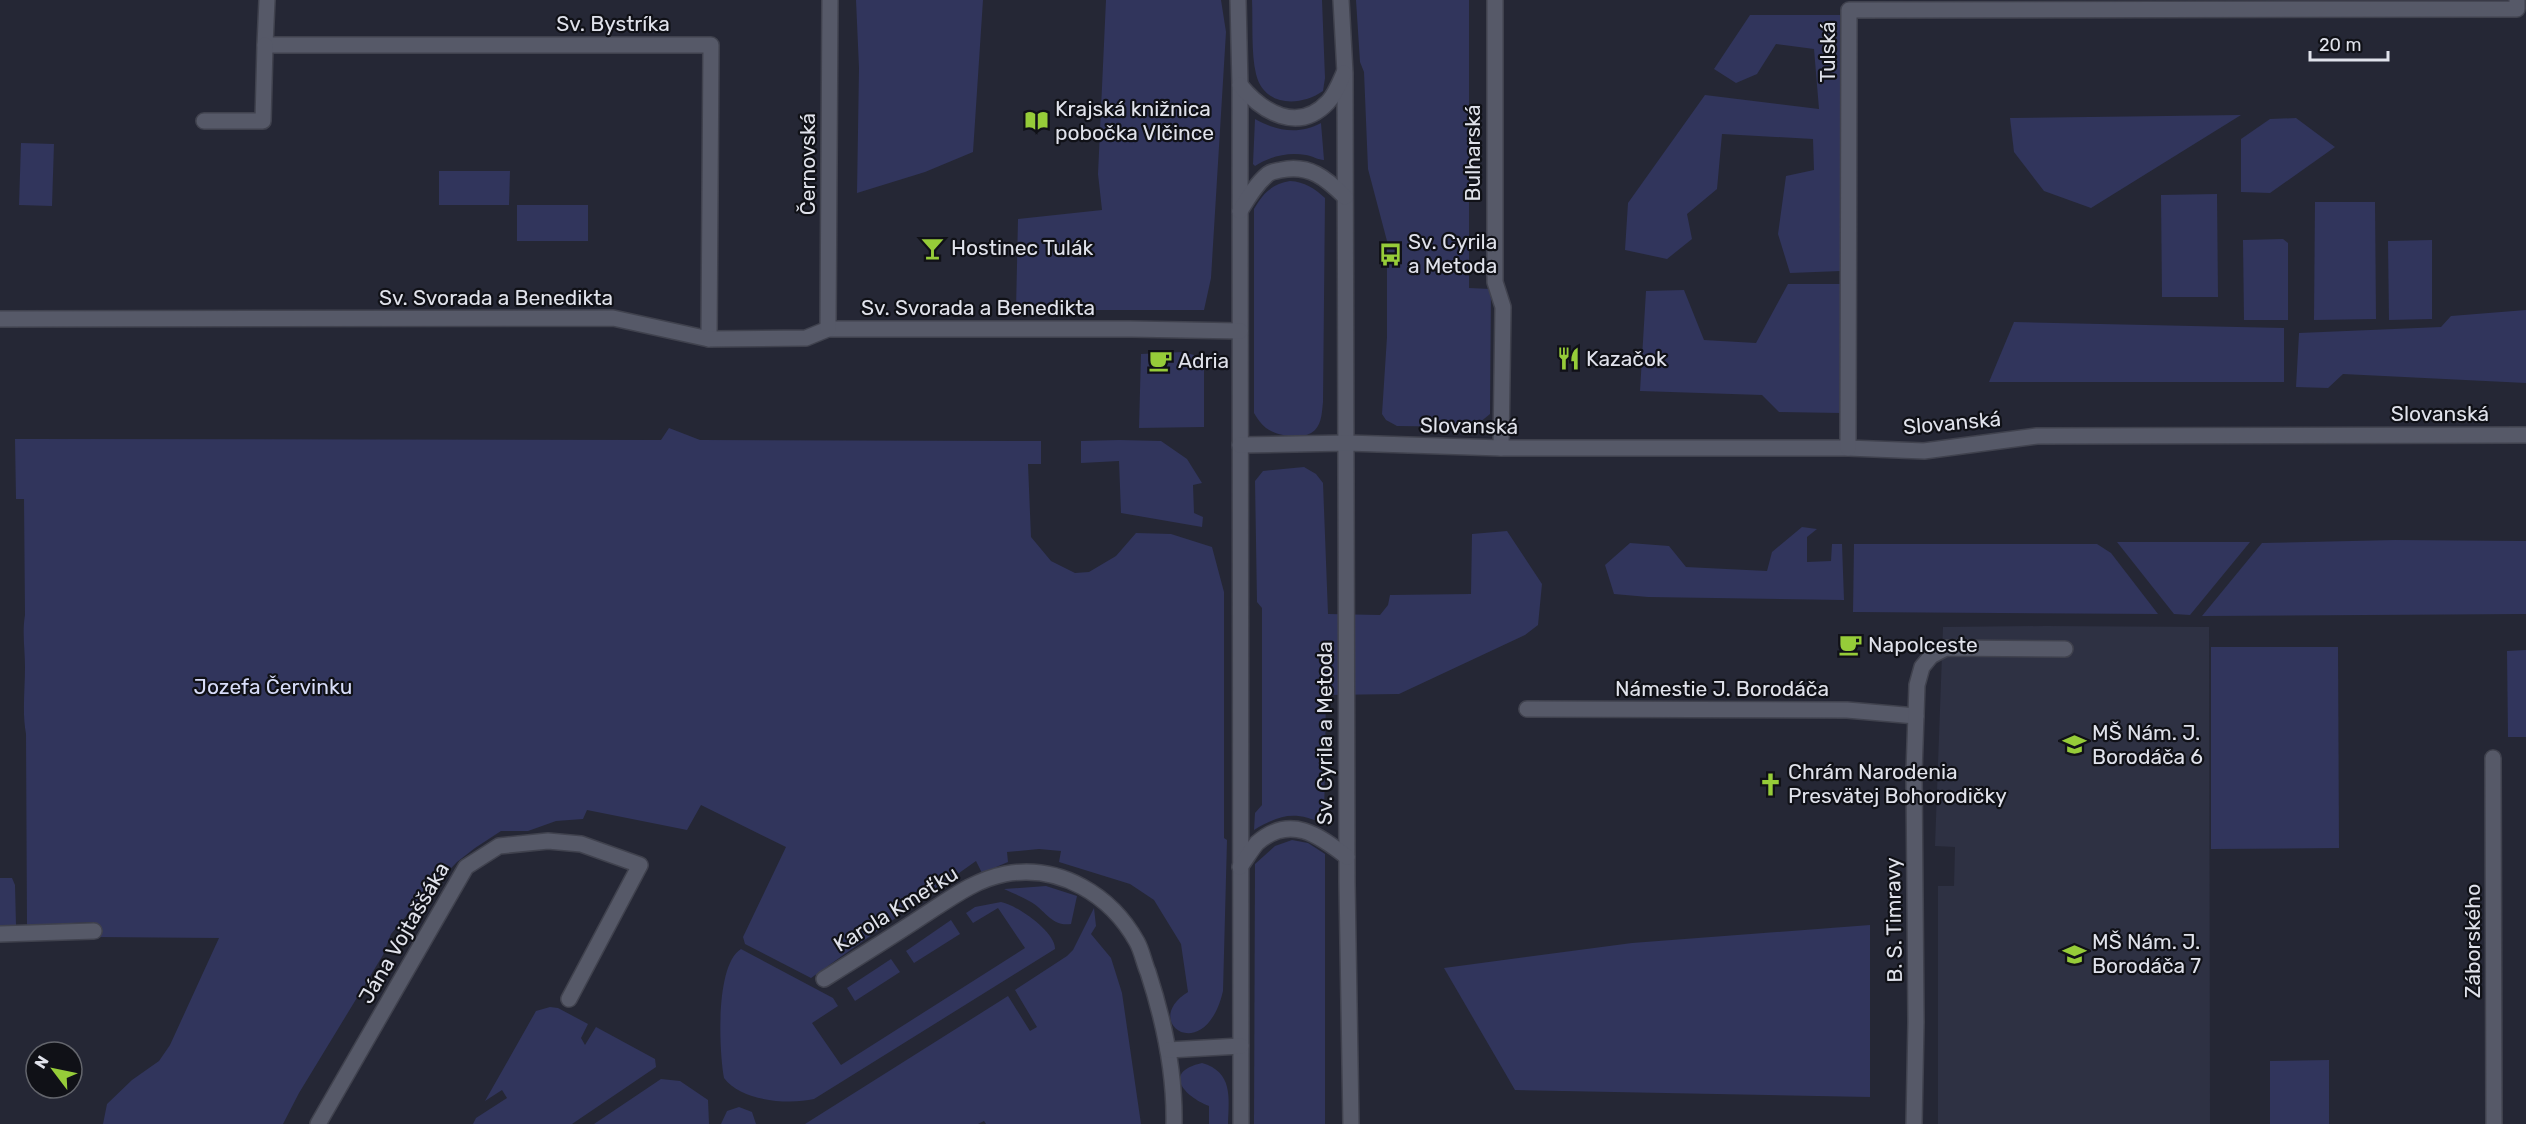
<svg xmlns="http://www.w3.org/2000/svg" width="2526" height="1124" viewBox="0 0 2526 1124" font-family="Rubik,sans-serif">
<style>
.built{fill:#2e3143}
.green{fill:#31355c}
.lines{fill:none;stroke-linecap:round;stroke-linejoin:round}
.minor-casing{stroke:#40424e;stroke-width:18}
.minor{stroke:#565968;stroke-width:15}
.labels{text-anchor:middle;stroke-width:4.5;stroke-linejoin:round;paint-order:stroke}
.street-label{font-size:21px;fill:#e0e2eb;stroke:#101117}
.poi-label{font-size:21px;fill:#e0e2eb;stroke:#101117;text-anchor:start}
.park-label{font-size:21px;fill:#d8ddf9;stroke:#101117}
</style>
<rect width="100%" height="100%" fill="#252735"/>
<polygon class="built" points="2045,626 2209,627 2210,1124 1938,1124 1938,886 1954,886 1955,847 1935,846 1943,627"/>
<g class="green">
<polygon points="856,0 983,0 973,152 925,172 857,193 859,68"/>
<polygon points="1106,0 1221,0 1226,32 1211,278 1204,310 1016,310 1018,219 1102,210 1098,174"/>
<path d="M1252,0H1322L1325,78L1323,91C1300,107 1264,107 1256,74C1251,53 1253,22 1252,0Z"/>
<polygon points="1356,0 1469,0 1469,288 1491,289 1490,414 1474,427 1397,426 1386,420 1382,414 1387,337 1387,241 1368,169 1364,72 1360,62"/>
<polygon points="1750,15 1844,15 1841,271 1790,273 1778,234 1786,176 1814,170 1813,139 1722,134 1717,189 1687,214 1692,239 1667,259 1625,250 1628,203 1705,95 1819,109 1814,49 1776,44 1757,74 1736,83 1714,69"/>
<polygon points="2241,115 2091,208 2044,191 2014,152 2010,118"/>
<polygon points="2296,118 2335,147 2270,193 2241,192 2241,139 2270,119"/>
<path d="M1255,119C1276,131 1299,135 1321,123L1324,160C1318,160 1313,156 1306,155C1288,152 1271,156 1255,166L1253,164Z"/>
<polygon points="21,143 54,144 52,206 19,205"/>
<polygon points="439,171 510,171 509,205 439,205"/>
<path d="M1290,181C1305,182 1314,188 1325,198L1323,402C1322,410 1322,423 1315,430C1304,441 1277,436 1266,428C1261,424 1257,418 1254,413V209C1263,193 1272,184 1290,181Z"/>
<polygon points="2217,194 2218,297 2162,297 2161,195"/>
<polygon points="2315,202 2375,202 2376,319 2314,320"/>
<rect x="517" y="205" width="71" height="36"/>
<polygon points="2283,239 2288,243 2288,320 2244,320 2243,240"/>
<polygon points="2432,240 2432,319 2389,320 2388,241"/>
<polygon points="1788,284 1841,284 1842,413 1779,412 1762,395 1640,391 1646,291 1684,290 1704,340 1756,343"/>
<polygon points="2526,310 2526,383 2343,374 2328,388 2296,387 2299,333 2441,327 2451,316"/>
<polygon points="2014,322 2284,328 2284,382 1989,382"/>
<polygon points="1182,352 1194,355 1204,369 1204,427 1139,428 1141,354"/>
<path d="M669,428L700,440L1041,441V464H1028L1031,537L1051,561L1075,573L1089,572L1116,556L1136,533L1171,534L1212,547L1224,592V838L1227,840L1223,991C1205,1068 1139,1022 1188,992L1181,944L1154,900L1130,884L1059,862L1061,851L1039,849L1007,852L1008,862L982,873L976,861L811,978L745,944L743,937L786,847L701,805L687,830L587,810L583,819L556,821L528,831H501L475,848L457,862L413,908L391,934L383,955L299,1093L283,1124H103L107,1104L132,1080L159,1061L170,1045L219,938L96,937L95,922L27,925L26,734C22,712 25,690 25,667C25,649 22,633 25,615L24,499H16L15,439L661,440Z"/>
<polygon points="1119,440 1161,441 1187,459 1202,483 1193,485 1194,513 1203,517 1202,527 1121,513 1119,461 1081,463 1081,441"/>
<path d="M1304,467L1316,474L1323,483L1328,614L1380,615L1388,605L1390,595L1471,594L1472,534L1507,531L1542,584L1538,625L1525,635L1399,694L1326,695L1324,824C1295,811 1281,814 1254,830L1255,813L1262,805V608L1257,602L1255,481L1263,471Z"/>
<polygon points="1802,527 1817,529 1807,537 1807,562 1831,561 1832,544 1842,544 1844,600 1648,597 1614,594 1605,565 1630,543 1669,546 1686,567 1767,571 1772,552"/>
<polygon points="2395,540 2526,541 2526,614 2202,616 2262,543"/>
<polygon points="2117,542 2250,542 2190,615 2174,614"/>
<polygon points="1854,544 2097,544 2111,553 2158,614 1853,612"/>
<polygon points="2211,647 2338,647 2339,848 2211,849"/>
<polygon points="2526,650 2526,737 2508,737 2507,651"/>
<polygon points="1292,840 1308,843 1325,854 1325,1124 1254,1124 1255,864 1275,846"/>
<polygon points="0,878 12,878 15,885 16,925 0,925"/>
<path d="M1046,886L1077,896L1071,924C1052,927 1045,910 1031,902C1022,897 1013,893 1004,889Z"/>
<path d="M1001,902C1017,905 1056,932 1055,949L814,1099C788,1105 741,1101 724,1078C719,1051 715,965 741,949L833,998L838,1006L812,1023L841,1065L1025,948L998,908L973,923L966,913L975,907Z"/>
<polygon points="1094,908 1096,926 1091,934 1111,958 1122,993 1141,1124 986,1124 984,1121 978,1124 805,1124 1008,996 1030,1031 1037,1027 1015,990 1067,956 1073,950"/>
<polygon points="951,920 960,934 914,963 906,951"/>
<polygon points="1870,925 1870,1097 1515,1090 1444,968 1632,943"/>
<polygon points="891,959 900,972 855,1001 847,988"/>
<polygon points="550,1007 558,1008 588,1024 581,1038 585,1045 596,1027 655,1059 656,1067 572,1124 473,1124 476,1118 507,1098 502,1090 485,1101 536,1011"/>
<polygon points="2329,1060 2329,1124 2270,1124 2270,1061"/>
<path d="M1202,1063C1233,1072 1229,1097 1228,1124H1209V1106C1184,1096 1162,1072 1202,1063Z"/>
<polygon points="661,1079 680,1081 708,1100 709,1124 594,1124"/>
<polygon points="739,1107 752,1112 756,1124 721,1124 727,1111"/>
</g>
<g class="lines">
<defs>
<g id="minor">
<polyline points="267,0 265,45 711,45 709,339"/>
<polyline points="1238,0 1240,85 1241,1124"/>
<polyline points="1341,0 1345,73 1347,883 1351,1124"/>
<polyline points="1495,0 1495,282 1503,307 1501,448"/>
<path d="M1240,85C1262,112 1298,134 1328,102C1335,95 1340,82 1344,73"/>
<polyline points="204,121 263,121 265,45"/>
<path d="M1240,211C1248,198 1256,184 1268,174C1272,171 1276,171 1281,170C1309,164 1326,178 1345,197"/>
<polyline points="0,319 613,318 709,339 806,338 828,329 1131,329 1240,331"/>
<polyline points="828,329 830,0"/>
<polyline points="1240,445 1347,443 1501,448 1848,448 1924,451 2037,436 2526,435"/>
<polyline points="1848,448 1849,10 2517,9 2517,0"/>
<polyline points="1527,709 1847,710 1916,716"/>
<polyline points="2493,758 2494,1124"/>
<path d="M1240,867C1246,859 1251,850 1257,843C1290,814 1319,835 1347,857"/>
<polyline points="0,934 94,931"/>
<path d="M824,979C856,959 888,939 920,918C947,901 973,880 1005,874C1060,864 1111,895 1137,942C1142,951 1144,963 1148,972C1164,1021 1175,1072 1174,1124"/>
<polyline points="1168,1050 1241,1046"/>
<polyline points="318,1124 466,867 499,846 548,841 581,844 640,865 569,999"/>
<polyline points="1914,1124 1916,1022 1914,773 1917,685 1922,667 1931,656 1946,648 2065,649"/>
</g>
</defs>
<use href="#minor" class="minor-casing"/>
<use href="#minor" class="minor"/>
</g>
<defs>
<symbol id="library-bare" viewBox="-9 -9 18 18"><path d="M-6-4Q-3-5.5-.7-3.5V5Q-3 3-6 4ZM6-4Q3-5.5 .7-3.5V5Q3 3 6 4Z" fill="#96cc39" stroke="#101117" stroke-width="2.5" paint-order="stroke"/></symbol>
<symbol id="bar-bare" viewBox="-9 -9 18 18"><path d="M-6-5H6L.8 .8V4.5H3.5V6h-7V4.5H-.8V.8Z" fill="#96cc39" stroke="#101117" stroke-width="2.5" paint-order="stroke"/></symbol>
<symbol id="bus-bare" viewBox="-9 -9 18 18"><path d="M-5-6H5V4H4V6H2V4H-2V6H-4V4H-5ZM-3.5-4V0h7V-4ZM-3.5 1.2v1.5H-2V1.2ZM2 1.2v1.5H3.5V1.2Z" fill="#96cc39" stroke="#101117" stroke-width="2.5" paint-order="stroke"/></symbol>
<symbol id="restaurant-bare" viewBox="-9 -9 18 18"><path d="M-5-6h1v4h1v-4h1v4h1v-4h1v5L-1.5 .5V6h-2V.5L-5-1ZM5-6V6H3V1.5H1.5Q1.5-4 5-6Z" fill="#96cc39" stroke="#101117" stroke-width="2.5" paint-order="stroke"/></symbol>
<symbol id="cafe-bare" viewBox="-9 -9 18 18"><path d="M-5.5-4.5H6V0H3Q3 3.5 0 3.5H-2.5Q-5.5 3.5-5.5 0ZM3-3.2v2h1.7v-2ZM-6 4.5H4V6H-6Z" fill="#96cc39" stroke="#101117" stroke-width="2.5" paint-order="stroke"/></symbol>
<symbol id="school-bare" viewBox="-9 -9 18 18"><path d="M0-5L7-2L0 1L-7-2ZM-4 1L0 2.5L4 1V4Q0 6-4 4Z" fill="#96cc39" stroke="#101117" stroke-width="2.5" paint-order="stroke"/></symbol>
<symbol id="church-bare" viewBox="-9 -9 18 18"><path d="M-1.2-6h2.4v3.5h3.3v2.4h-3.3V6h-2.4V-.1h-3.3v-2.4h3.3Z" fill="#96cc39" stroke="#101117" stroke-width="2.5" paint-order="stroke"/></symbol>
</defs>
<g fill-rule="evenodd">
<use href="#library-bare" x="1020" y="104" width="33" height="33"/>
<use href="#bar-bare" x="916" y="232" width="33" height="33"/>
<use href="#bus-bare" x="1374" y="238" width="33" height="33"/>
<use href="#restaurant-bare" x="1552" y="342" width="33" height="33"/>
<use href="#cafe-bare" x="1144" y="344" width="33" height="33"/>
<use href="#cafe-bare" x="1834" y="628" width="33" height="33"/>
<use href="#school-bare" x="2058" y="728" width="33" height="33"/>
<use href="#church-bare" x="1754" y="768" width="33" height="33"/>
<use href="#school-bare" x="2058" y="938" width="33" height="33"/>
</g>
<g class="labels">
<g class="street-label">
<text x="613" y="31">Sv. Bystríka</text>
<text transform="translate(1828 52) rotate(-90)" y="7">Tulská</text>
<text transform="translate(1473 153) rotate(-90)" y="7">Bulharská</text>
<text transform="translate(808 164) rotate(-90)" y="7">Černovská</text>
<text x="496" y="305">Sv. Svorada a Benedikta</text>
<text x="978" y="315">Sv. Svorada a Benedikta</text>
<text x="2440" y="421">Slovanská</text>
<text transform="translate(1952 423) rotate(-5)" y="7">Slovanská</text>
<text transform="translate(1469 426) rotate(1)" y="7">Slovanská</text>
<text x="1722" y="696">Námestie J. Borodáča</text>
<text transform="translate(1325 733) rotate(-90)" y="7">Sv. Cyrila a Metoda</text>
<text transform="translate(896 909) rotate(-32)" y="7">Karola Kmeťku</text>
<text transform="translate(1894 920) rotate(-91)" y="7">B. S. Timravy</text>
<text transform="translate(404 933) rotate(-60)" y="7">Jána Vojtaššáka</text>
<text transform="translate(2473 941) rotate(-90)" y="7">Záborského</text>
</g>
<g class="poi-label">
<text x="1055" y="116">Krajská knižnica<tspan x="1055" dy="24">pobočka Vlčince</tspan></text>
<text x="1408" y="249">Sv. Cyrila<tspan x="1408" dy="24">a Metoda</tspan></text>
<text x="951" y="255">Hostinec Tulák</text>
<text x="1586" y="366">Kazačok</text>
<text x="1178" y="368">Adria</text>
<text x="1868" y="652">Napolceste</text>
<text x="2092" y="740">MŠ Nám. J.<tspan x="2092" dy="24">Borodáča 6</tspan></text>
<text x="1788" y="779">Chrám Narodenia<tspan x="1788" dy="24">Presvätej Bohorodičky</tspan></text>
<text x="2092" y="949">MŠ Nám. J.<tspan x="2092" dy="24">Borodáča 7</tspan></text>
</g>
<g class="park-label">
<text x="273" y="694">Jozefa Červinku</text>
</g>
</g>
<g transform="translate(54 1070) rotate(302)"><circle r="28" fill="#101117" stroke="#63656c" stroke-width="1.5"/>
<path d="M0-4.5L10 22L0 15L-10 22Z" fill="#96cc39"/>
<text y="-9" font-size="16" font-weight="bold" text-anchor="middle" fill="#e0e2eb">N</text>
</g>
<path d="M2310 51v9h78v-9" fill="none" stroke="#e0e2eb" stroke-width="3"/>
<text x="2319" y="51" font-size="18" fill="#e0e2eb" stroke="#101117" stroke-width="4.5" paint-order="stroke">20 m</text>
</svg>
